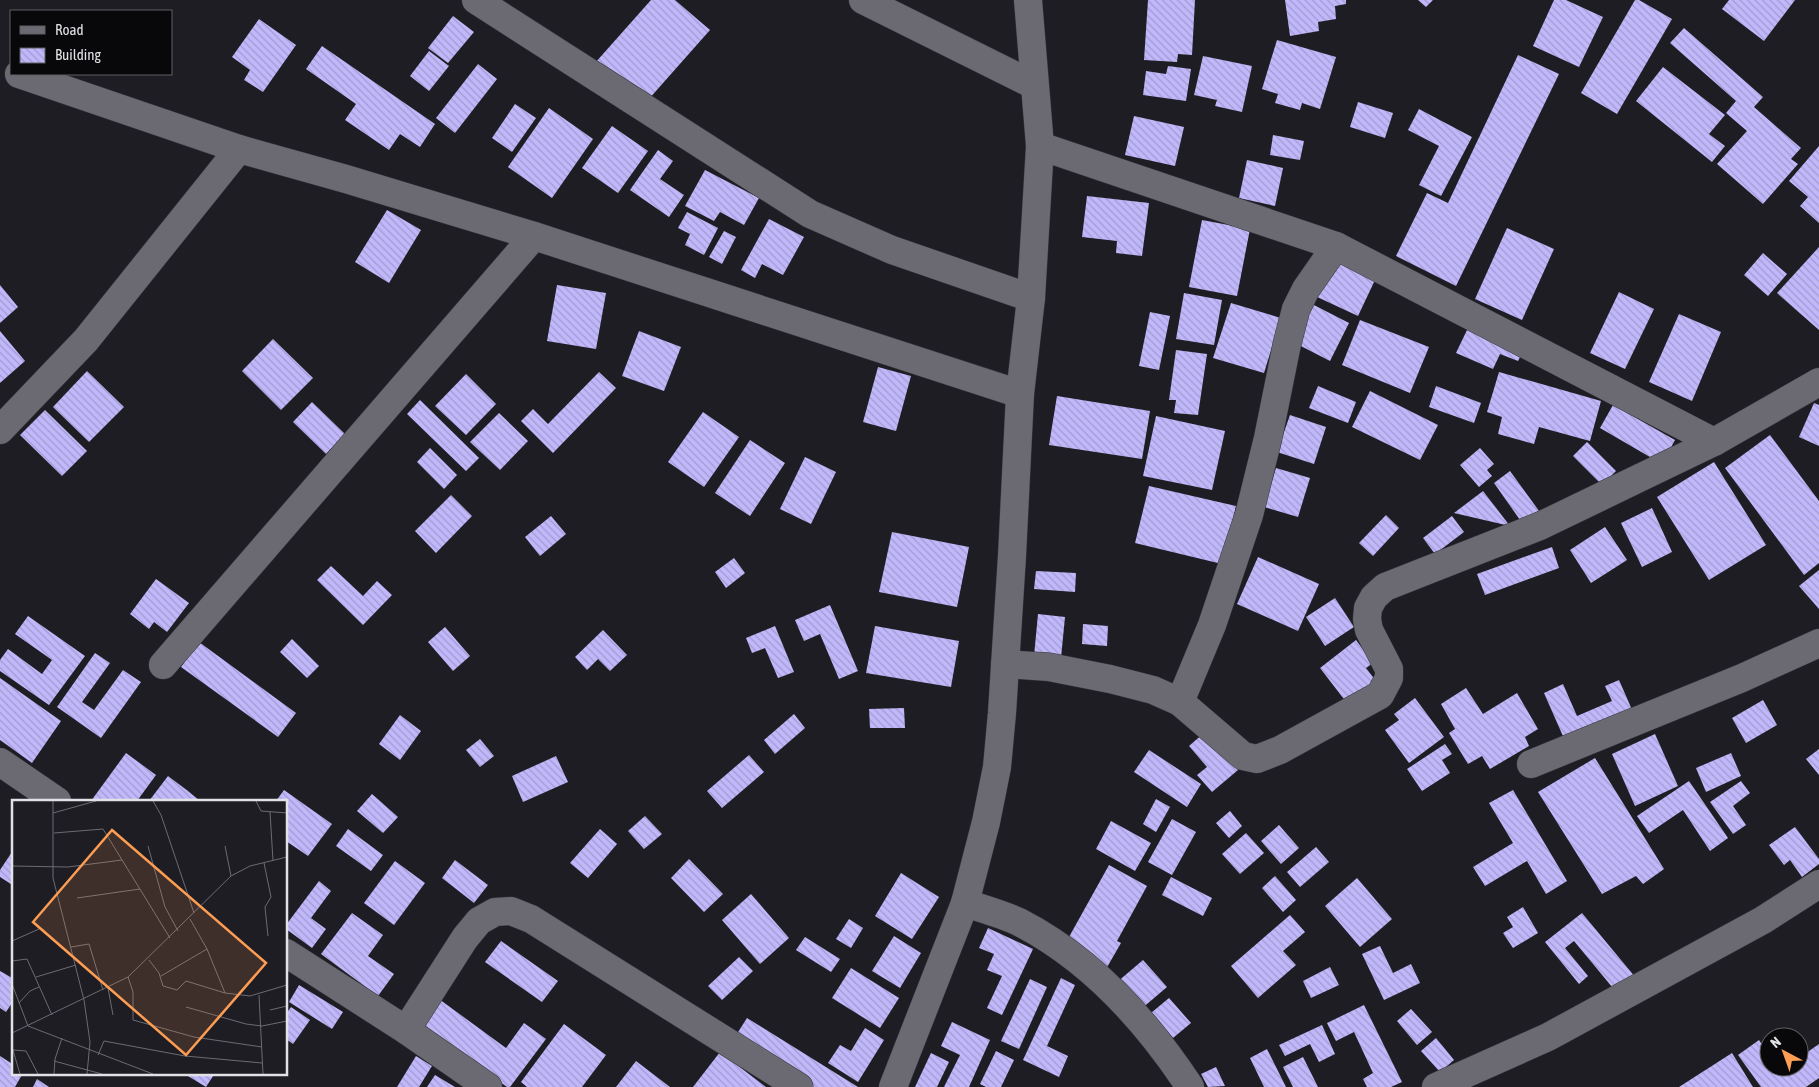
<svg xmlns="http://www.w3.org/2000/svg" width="1819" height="1087" viewBox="0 0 1819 1087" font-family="'Asap Condensed',sans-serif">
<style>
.building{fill:url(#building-back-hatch)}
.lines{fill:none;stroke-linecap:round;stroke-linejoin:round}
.minor-casing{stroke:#38373d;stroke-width:29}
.minor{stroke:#6b6a73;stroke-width:28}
.inset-road{fill:none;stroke:#6c6b72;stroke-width:1}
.view{fill:#fc9d53;fill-opacity:0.15;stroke:#fc9d53;stroke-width:2.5}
.inset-edge{fill:none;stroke:#e1e1e6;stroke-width:2.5}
</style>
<defs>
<pattern id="building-back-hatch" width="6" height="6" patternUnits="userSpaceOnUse" patternTransform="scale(1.25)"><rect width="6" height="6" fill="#c0b8fb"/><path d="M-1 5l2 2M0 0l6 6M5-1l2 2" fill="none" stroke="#a19bce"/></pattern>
</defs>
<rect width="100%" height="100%" fill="#1e1d24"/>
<g class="building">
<polygon points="651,0 675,0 710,30 648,100 595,63"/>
<polygon points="1148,0 1195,0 1192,55 1178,54 1177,62 1144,60"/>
<polygon points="1285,0 1346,0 1346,4 1335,6 1336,19 1318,22 1319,31 1290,36"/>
<polygon points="1418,0 1433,0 1426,7"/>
<polygon points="1554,0 1566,0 1603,17 1579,67 1533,46"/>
<polygon points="1635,0 1639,0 1672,19 1617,114 1581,93"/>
<polygon points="1729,0 1795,0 1764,41 1722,9"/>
<polygon points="453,16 474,32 448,63 428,48"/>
<polygon points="259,19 296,45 263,92 244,80 250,70 232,57"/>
<polygon points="1684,28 1763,97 1754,107 1801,148 1791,159 1798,164 1763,204 1717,164 1747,131 1726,113 1736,101 1670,43"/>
<polygon points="1277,40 1336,57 1320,109 1302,103 1300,110 1275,103 1278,94 1262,89"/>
<polygon points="322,46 435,124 420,147 400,134 389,150 345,120 356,104 306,69"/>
<polygon points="429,51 449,66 429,91 410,76"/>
<polygon points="1518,55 1559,74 1456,286 1396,256 1427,193 1448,203"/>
<polygon points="1203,56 1252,66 1242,112 1215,106 1217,100 1194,95"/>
<polygon points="478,64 497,79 455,133 436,118"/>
<polygon points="1168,66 1191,69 1186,101 1143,95 1146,71 1166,74"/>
<polygon points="1663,67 1725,115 1709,134 1725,146 1712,162 1636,101"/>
<polygon points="1358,102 1393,113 1385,138 1350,127"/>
<polygon points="515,104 536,118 512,152 492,138"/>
<polygon points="549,108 593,139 552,198 508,167"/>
<polygon points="1419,109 1472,137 1441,196 1419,185 1439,146 1408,130"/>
<polygon points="1134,116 1184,127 1175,166 1125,155"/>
<polygon points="612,126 648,151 618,193 582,168"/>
<polygon points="1273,135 1304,141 1300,160 1270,155"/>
<polygon points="1819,146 1819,223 1800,206 1808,197 1789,181"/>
<polygon points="658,150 673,161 660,179 684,195 669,217 630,190"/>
<polygon points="1247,160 1283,168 1275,206 1239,198"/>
<polygon points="705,170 759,198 744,225 720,212 714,221 685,206"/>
<polygon points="1087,196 1149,203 1142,256 1116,253 1117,241 1082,237"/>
<polygon points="387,210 421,230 389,283 355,262"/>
<polygon points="687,212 718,228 704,255 685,245 690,234 678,228"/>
<polygon points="769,219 804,237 783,275 762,264 755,278 741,270"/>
<polygon points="1202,220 1250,229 1237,296 1189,287"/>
<polygon points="1507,228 1554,249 1522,320 1475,299"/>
<polygon points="724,231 736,237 722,264 709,257"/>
<polygon points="1819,247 1819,330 1777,293"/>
<polygon points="1763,253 1787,274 1768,296 1744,275"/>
<polygon points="1332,260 1375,280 1358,316 1315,296"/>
<polygon points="0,285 18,307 0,323"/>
<polygon points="557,285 606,293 596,349 547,341"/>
<polygon points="1619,292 1654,309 1625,369 1590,353"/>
<polygon points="1184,293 1222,300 1214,345 1176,339"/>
<polygon points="1231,303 1281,318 1264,373 1213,358"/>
<polygon points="1312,304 1349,323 1330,361 1293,342"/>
<polygon points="1150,312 1170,316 1159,370 1139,366"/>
<polygon points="1679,314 1721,332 1692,401 1649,382"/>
<polygon points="1360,320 1429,347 1410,393 1342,365"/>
<polygon points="1467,330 1522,353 1518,361 1500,354 1493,369 1456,353"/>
<polygon points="0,331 25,361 0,383"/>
<polygon points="639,331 681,347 664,391 622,376"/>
<polygon points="273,339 313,378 281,410 242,371"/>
<polygon points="1176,350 1207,354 1198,415 1174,413 1176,400 1169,400"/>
<polygon points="878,367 911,376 896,431 863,422"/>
<polygon points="87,371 124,407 89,442 53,407"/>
<polygon points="599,372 616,388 553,453 521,421 533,409 548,424"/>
<polygon points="1499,372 1601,401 1590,441 1539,427 1534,444 1498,434 1502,417 1487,412"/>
<polygon points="466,374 496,404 466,435 435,406"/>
<polygon points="1318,386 1356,402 1348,423 1309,408"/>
<polygon points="1436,386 1481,403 1474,423 1429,407"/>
<polygon points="1370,391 1438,425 1420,460 1352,427"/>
<polygon points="1057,396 1150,411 1142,459 1049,445"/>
<polygon points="420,400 479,458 466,471 407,414"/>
<polygon points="312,402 345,434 326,454 293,422"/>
<polygon points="1814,403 1819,405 1819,446 1799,437"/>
<polygon points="1613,405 1675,440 1662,464 1600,428"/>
<polygon points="45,410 87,451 62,476 20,435"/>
<polygon points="703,412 739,437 704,487 668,462"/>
<polygon points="499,413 528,441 500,470 470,442"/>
<polygon points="1290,415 1326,427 1314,464 1277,452"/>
<polygon points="1156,416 1225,431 1212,490 1143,476"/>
<polygon points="1770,435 1819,501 1819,563 1804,575 1725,468"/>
<polygon points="750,440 785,463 750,516 715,493"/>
<polygon points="1587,442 1616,471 1602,485 1573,456"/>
<polygon points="430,448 457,475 444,489 417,462"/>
<polygon points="1480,448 1494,464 1487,470 1492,476 1479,487 1460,465"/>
<polygon points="805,457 836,472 811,524 780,509"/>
<polygon points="1714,462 1766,545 1709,580 1657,497"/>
<polygon points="1276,468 1310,478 1298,517 1264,507"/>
<polygon points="1510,471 1542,515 1525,527 1494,483"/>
<polygon points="1149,486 1236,506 1222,564 1135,543"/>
<polygon points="1483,491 1510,526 1454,513"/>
<polygon points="451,495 472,516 436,553 415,531"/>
<polygon points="1652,508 1672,552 1642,567 1621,523"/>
<polygon points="1386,515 1399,528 1373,556 1359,543"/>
<polygon points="551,516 566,534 540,556 525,537"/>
<polygon points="1452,516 1464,532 1435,554 1423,538"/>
<polygon points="1605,527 1627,560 1591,583 1570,550"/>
<polygon points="892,532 969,547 957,607 879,592"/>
<polygon points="1552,547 1559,568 1485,595 1477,574"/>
<polygon points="1258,557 1319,584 1298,631 1237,604"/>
<polygon points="734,558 745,573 726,588 715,572"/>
<polygon points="331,566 363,596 377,581 392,595 363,625 317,580"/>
<polygon points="1819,570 1819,609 1799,586"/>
<polygon points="1036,571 1076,573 1075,592 1034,589"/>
<polygon points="156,579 189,603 167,632 154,622 149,629 130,614"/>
<polygon points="1335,598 1354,627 1325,646 1306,617"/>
<polygon points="830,605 858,671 839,679 820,634 804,641 795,620"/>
<polygon points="1038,614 1065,617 1061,658 1034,656"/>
<polygon points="28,616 85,656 49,705 0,671 0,660 8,649 42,674 52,660 15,634"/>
<polygon points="1083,624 1108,626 1107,646 1082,644"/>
<polygon points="775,626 794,672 778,678 765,648 752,653 746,638"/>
<polygon points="875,626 959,641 951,687 866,673"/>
<polygon points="445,627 470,656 453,671 428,642"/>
<polygon points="603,630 627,655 610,671 598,659 587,670 575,657"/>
<polygon points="292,639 319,666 307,678 280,652"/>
<polygon points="1356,640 1373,663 1366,668 1379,685 1350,707 1320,668"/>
<polygon points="199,642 296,713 278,737 181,667"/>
<polygon points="95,653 110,663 82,702 94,710 123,670 141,682 101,738 57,707"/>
<polygon points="0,678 61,721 32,763 0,740"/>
<polygon points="1619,680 1633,712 1566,743 1544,693 1563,684 1577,716 1612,701 1605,686"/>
<polygon points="1466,688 1483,714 1517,693 1538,729 1525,737 1529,746 1490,769 1482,756 1468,764 1449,733 1455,729 1441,704"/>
<polygon points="1415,698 1444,737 1409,763 1385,730 1399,720 1394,714"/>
<polygon points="1763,700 1777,725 1746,743 1732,718"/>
<polygon points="904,708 905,728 870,728 869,709"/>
<polygon points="794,714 805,728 775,754 764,740"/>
<polygon points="400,715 421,731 400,760 379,744"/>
<polygon points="1205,732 1238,770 1212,792 1197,775 1207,767 1189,746"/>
<polygon points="1655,734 1678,786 1635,806 1612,754"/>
<polygon points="480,739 494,756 480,767 466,750"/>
<polygon points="1445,744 1452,754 1442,760 1450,773 1422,791 1407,769"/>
<polygon points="1819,749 1819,775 1806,759"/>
<polygon points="1149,750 1201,784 1187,807 1134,772"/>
<polygon points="126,753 156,775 137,801 91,801"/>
<polygon points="1731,753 1741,776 1706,792 1696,768"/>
<polygon points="749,755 764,772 722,808 707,791"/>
<polygon points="556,756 568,782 523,802 512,776"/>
<polygon points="1595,758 1664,869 1643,884 1636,876 1602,894 1538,792"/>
<polygon points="168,776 188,791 200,801 149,801"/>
<polygon points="1689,781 1728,838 1710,851 1683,810 1649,833 1637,816"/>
<polygon points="1741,781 1750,793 1733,806 1746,825 1733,834 1710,802"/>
<polygon points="284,790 332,824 308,856 286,841 286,801 276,801"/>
<polygon points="1513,790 1567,881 1546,894 1527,861 1485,886 1473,867 1513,843 1489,803"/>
<polygon points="372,794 398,817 383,833 357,811"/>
<polygon points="1156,799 1170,807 1156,832 1143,824"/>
<polygon points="1230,811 1242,826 1229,838 1216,823"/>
<polygon points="645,816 662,834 644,849 628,831"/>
<polygon points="1172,819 1196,832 1172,875 1148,862"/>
<polygon points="1111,821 1151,843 1135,871 1096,849"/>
<polygon points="1279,825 1299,848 1281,864 1261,841"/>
<polygon points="1795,827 1819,859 1819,864 1802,877 1790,860 1784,865 1769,845"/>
<polygon points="348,829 383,855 371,871 336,846"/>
<polygon points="600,829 617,844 588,878 570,863"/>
<polygon points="1246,833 1264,853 1240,874 1222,854"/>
<polygon points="1316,847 1329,862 1300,887 1287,872"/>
<polygon points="14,849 14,886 0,877 0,870"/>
<polygon points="689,859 723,894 704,912 671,878"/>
<polygon points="455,860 488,885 474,903 442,878"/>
<polygon points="395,861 425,883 394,925 364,903"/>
<polygon points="1109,865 1147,886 1117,941 1121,943 1106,969 1064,946"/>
<polygon points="901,873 939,897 912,939 875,916"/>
<polygon points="1275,876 1296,900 1283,912 1262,888"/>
<polygon points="1171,877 1212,898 1203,916 1162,895"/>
<polygon points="1357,878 1392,919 1360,947 1325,906"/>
<polygon points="319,881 331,891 311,918 326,929 312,948 286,929 286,925"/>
<polygon points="751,894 789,938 760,964 722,920"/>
<polygon points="1523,907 1538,933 1513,948 1503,933 1513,927 1507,917"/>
<polygon points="352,913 383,935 368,956 394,974 378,996 321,954"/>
<polygon points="1582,913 1636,978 1617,993 1574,941 1565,948 1588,976 1579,984 1545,942"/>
<polygon points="1290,915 1305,932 1283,951 1296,965 1258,998 1231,966"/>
<polygon points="849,919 863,928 851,948 836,939"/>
<polygon points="988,928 1033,949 1002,1015 987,1008 1002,976 987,970 994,954 979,948"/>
<polygon points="894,936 921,953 900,988 872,971"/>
<polygon points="805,937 840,959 831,972 796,950"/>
<polygon points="501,941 558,981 542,1002 485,962"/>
<polygon points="1380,946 1393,973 1411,964 1420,983 1384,1000 1362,954"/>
<polygon points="739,957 753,971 722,1000 708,986"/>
<polygon points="1143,960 1167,987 1140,1010 1116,983"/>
<polygon points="1330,967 1339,985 1311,998 1303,981"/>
<polygon points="851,968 899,998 880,1028 832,998"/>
<polygon points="0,971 14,979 14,1000 6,1012 0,1008"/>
<polygon points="1061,978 1075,985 1047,1046 1068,1056 1059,1077 1023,1060"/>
<polygon points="1030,979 1047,987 1019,1049 1001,1041"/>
<polygon points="299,985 343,1012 332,1029 289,1002"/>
<polygon points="1169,998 1191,1023 1173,1038 1151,1013"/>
<polygon points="439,999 506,1048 524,1023 546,1039 510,1087 507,1087 421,1024"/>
<polygon points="1364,1005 1402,1082 1391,1087 1367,1087 1363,1079 1373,1073 1354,1032 1336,1041 1327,1023"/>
<polygon points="291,1007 310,1020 293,1044 286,1039 286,1014"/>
<polygon points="1411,1009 1432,1032 1417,1045 1397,1021"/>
<polygon points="747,1018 858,1087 809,1087 733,1040"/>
<polygon points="952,1022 990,1040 969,1087 944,1087 960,1055 941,1046"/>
<polygon points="564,1024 606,1055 582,1087 527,1087 521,1082"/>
<polygon points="1322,1025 1335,1054 1319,1062 1310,1044 1285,1056 1279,1045"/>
<polygon points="865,1028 884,1040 858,1082 828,1063 840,1045 851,1051"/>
<polygon points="1436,1038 1454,1060 1440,1072 1421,1051"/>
<polygon points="1759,1040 1769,1055 1769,1067 1778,1067 1781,1071 1786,1067 1799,1067 1799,1058 1819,1044 1819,1078 1806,1087 1761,1087 1738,1055"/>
<polygon points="1267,1049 1286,1087 1264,1087 1250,1058"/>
<polygon points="996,1051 1014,1060 1001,1087 986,1087 980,1084"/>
<polygon points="720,1052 766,1087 693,1087"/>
<polygon points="931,1053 949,1062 937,1087 915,1087"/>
<polygon points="1732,1053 1753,1087 1679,1087"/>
<polygon points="0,1056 14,1065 14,1073 23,1073 15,1087 0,1087"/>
<polygon points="416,1056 432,1066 419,1087 397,1087"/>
<polygon points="1303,1057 1318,1087 1293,1087 1283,1067"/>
<polygon points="636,1061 670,1087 616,1087"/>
<polygon points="1216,1067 1225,1086 1208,1087 1201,1074"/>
<polygon points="183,1073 215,1073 206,1087"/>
<polygon points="435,1075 455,1087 427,1087"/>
<polygon points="37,1079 49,1087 33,1087"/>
</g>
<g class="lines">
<defs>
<g id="minor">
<polyline points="476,0 810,214 892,250 1031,298"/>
<polyline points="863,0 1034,85"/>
<polyline points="19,74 239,149 346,179 534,236 1020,394"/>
<polyline points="1040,146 1336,246 1714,442"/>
<polyline points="0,430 86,340 239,149"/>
<polyline points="1005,664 1049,667 1110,679 1153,690 1180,702 1243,756 1257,759 1280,750 1380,695 1389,678 1389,669 1369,630 1367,619 1368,608 1374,597 1385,587 1540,526 1629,483 1714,442 1819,382"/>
<polyline points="163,665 534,236"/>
<polyline points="1180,702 1212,625 1249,515 1268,438 1287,344 1296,309 1306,289 1336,246"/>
<polyline points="0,762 57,801"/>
<polyline points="1531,764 1742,678 1819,643"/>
<path d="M965,903C983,909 1002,914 1019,922C1091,959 1146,1020 1190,1087"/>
<polyline points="286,953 406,1030 488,1087"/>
<polyline points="406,1030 465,938 479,921 495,912 511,911 531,919 799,1087"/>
<polyline points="893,1087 965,903 986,822 997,767 1002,713 1012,556 1020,394 1031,298 1040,146 1028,0"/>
<polyline points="1436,1087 1548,1037 1763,920 1819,884"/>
</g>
</defs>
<use href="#minor" class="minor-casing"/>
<use href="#minor" class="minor"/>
</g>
<g transform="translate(12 800)">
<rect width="275" height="275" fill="#1e1d24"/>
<path class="inset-road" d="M41,1V78L72,200L78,242L75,274M141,1L149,15L182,113M244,1L249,11L275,13M258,12L261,61M41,13L84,1M42,33L91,29L158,138M136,46L153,107L166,131M213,46L219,76M252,63L259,97L253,107L256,136M0,66L56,67L110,60M65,98L128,89M178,119L195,149L213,193M0,141L27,129M59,147L77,144L91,190M137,160L147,173L151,186L165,190L174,181L213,193L238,196L275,185M0,161L15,159L40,215M149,176L195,149M24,177L64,165M116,177L121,192V220L182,237L250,247M0,184L16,226L141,274M96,188L101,215M247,195L251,274M7,203L18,191L27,187M174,207L234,224L250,226L275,221M258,210L275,206M0,233L116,177L219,76L238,66L275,57M0,247L8,274M1,250L14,251L26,274M86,255L92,241L173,256L250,263M42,261L90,274M42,274L43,259L50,238"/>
<path class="view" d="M100,30L254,163L174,255L21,122Z"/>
<rect width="275" height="275" class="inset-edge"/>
</g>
<rect x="10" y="10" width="162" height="65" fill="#08080b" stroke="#5f5f63"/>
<rect x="20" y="26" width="25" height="8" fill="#6b6a73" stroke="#5f5f63"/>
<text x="55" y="35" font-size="15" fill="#e1e1e6">Road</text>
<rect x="20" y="48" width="25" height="15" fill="url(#building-back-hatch)" stroke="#5f5f63"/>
<text x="55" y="60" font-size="15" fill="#e1e1e6">Building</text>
<g transform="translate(1784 1052) rotate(319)"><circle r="24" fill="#08080b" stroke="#5f5f63"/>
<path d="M0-4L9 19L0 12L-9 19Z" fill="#fc9d53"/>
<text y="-8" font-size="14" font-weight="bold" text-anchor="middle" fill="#e1e1e6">N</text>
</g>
</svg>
